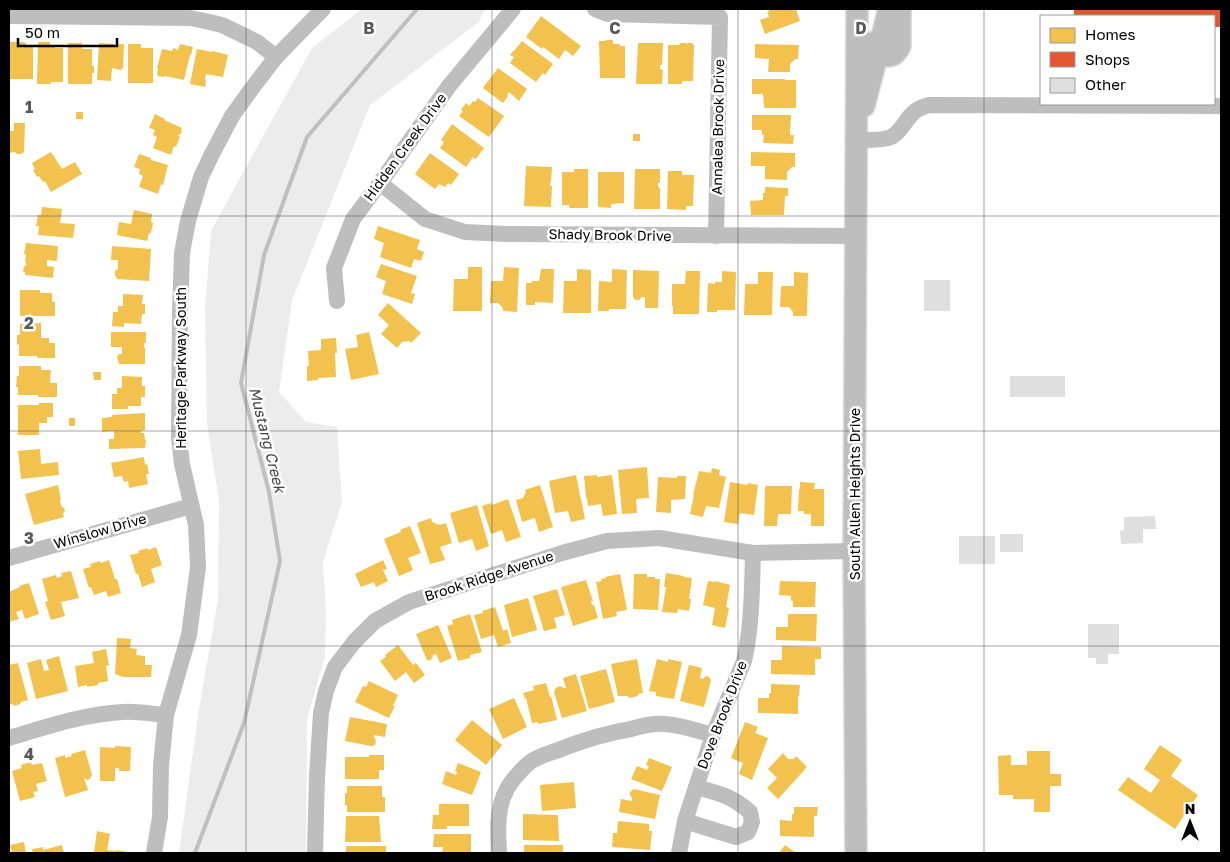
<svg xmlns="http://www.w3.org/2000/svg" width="1230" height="862" viewBox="0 0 1230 862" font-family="'Golos Text',sans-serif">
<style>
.green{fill:#ececec}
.homes{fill:#f2c14e}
.shops{fill:#e4572e}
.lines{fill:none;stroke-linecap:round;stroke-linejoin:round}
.stream{stroke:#bfbfbf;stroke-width:4}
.building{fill:#dfdfdf}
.major-casing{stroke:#dbdbdb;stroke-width:24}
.minor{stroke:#bebebe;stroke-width:16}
.major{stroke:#bebebe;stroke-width:21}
.grid{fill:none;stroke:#595959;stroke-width:1;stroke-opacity:0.55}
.labels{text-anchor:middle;stroke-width:5;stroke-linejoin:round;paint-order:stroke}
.street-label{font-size:14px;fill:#000;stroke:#fff}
.water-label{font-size:15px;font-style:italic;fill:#444;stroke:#fff}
.grid-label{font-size:16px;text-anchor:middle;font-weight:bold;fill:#595959;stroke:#fff;stroke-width:5;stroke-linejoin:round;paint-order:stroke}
</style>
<rect width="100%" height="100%" fill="#fff"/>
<polygon class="green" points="362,9 485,9 479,22 370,105 292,301 279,392 306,422 337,427 342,502 323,562 326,611 325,656 307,720 306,853 179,853 199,709 218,599 219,500 207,424 205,307 211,231 267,129 312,48"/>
<g class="homes">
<polygon points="768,9 796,9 800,21 765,34 760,20 769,17 767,12 769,12"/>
<polygon points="541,16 581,46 573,56 565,50 559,59 543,47 542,49 526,37"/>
<polygon points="606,40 613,40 613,44 620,44 620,46 625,46 625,78 600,78 599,41 606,41"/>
<polygon points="522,41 553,64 545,75 543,73 536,82 510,63 514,57 510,55 513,51 514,51"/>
<polygon points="9,42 22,42 26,43 26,46 33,46 33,79 9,79"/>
<polygon points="38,42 50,42 50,45 55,45 55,48 63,48 63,82 51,82 51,84 37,84"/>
<polygon points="68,43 82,43 82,49 92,49 92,66 94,66 94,73 92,73 92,84 68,84"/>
<polygon points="99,43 114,44 114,46 117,46 117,44 124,44 123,68 121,70 112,68 111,81 97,80"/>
<polygon points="638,43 663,43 662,65 660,65 660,69 663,70 662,84 636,84"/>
<polygon points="680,43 687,43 687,45 688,43 692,43 694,45 693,81 682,81 682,84 668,84 668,45 679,45"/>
<polygon points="128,44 141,44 141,48 153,48 153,83 128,83"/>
<polygon points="180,44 193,47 191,55 190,55 184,80 165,76 163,77 158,76 157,74 158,69 157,68 162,49 172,51 173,48 178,50"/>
<polygon points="755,44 799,45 798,59 795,59 790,64 790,72 768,72 769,59 755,58"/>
<polygon points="197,49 212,52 213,51 228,55 223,77 206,74 205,79 206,80 205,87 190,84"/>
<polygon points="498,68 527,89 519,101 509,92 507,95 508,96 503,103 483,88"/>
<polygon points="752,79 785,79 785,80 796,80 796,108 764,108 763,94 752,94"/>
<polygon points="478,98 504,116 489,137 459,116 463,111 461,110 466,103 469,106 473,101 475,102"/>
<rect x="76" y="112" width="7" height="7"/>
<polygon points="155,114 165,119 164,120 182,128 181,130 182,132 178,136 180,137 176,147 174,146 171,155 153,148 157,137 153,135 155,130 149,128"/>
<polygon points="752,115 791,115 790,135 794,135 793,144 763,143 764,135 762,135 762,130 752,130"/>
<polygon points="14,123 25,123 24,152 21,154 17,154 15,152 9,153 9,131 14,131"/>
<polygon points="452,124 484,148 476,159 473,157 466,167 440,148 444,142 441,140"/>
<rect x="633" y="134" width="7" height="7"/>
<polygon points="51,152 62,169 75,162 82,174 51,192 45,181 43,182 39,176 37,177 33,170 35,169 32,163"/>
<polygon points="751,152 795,153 795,167 792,167 787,172 787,180 765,179 765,166 751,166"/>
<polygon points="430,153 459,174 451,185 448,183 445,187 439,184 435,189 415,174"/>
<polygon points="139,154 151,158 151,160 168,165 163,185 161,184 158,194 139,187 143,176 139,174 140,169 134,167"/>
<polygon points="526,166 552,167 551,182 550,182 550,186 552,186 551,207 524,206"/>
<polygon points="574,169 588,169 588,208 569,208 569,205 562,205 562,172 574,172"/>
<polygon points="635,169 660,169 660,183 658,183 658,187 660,188 660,209 634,209"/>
<polygon points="668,171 682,171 682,175 694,175 693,206 686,206 686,210 667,209"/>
<polygon points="598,172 624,172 624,203 611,204 611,208 598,207"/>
<polygon points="765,187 788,188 788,196 785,196 784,215 751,215 750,201 763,200 763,193 765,193"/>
<polygon points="42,207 62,209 60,223 75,224 73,238 38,235 39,226 36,226 38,215 41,215"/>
<polygon points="134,210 152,214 151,222 153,223 151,233 149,233 147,241 117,235 119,222 131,224"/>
<polygon points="378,226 420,240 417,249 424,252 421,261 414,259 411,268 380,257 384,243 374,239"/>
<polygon points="26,243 58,246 57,261 47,260 47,266 54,267 53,278 25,275 25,273 23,271 24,267 26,265 26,262 25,262 26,254 24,254"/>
<polygon points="112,246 151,249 149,281 117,279 115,275 115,271 118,269 118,260 111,260"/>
<polygon points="381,264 417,276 411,293 415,294 412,304 382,294 386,281 376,277"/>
<polygon points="468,267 482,267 482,311 453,311 454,279 468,279"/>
<polygon points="504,267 519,268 517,312 503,311 503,308 498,303 490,303 491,281 503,281"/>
<polygon points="541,269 554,269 553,303 535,302 535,305 526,305 526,283 531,283 532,281 539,281"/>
<polygon points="577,269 591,270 591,313 563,313 564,281 577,281"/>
<polygon points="612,269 627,270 626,309 609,309 609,311 598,311 599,281 612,282"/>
<polygon points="633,270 659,271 658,308 645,308 645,297 642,297 639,300 635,300 633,297"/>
<polygon points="686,271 700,271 699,314 673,314 673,306 672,306 672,284 685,284"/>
<polygon points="722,271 736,272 735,310 717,310 717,312 707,312 708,283 715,284 715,282 722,282"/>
<polygon points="758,272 773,272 772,315 744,315 745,284 758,284"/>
<polygon points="794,272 808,273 807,316 793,316 793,312 789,307 780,307 781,286 794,286"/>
<polygon points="20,290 40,290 40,293 52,293 52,302 55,302 55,316 20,316"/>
<polygon points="123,294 143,295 142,304 145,304 145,314 142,314 141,324 124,323 124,327 112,326 113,312 118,312 118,306 123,306"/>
<polygon points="388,303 421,333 411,343 409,341 402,342 397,348 381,334 389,325 378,315"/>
<polygon points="41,323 41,338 49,338 49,343 55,343 55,358 37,358 37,356 19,356 19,344 17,345 17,335 20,335 20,324"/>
<polygon points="111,332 146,332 146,343 144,343 144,348 145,348 145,364 119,364 117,357 119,354 122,354 122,347 111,347"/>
<polygon points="369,332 379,374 351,380 345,349 358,347 356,335"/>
<polygon points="336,338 337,353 335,353 336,377 319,378 318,378 318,380 307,381 307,366 309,366 308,351 321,350 321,339"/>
<polygon points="19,366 41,366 41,370 51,370 50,383 57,383 57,397 38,397 38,395 18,395 18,387 16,387 17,376 19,376"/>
<polygon points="93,372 101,372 101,380 94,380"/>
<polygon points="122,376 142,377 142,386 145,386 145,397 141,397 141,406 128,406 128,409 112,409 112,394 117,394 117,388 122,388"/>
<polygon points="39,403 53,403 53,417 47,417 47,423 39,423 39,435 18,435 18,405 39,405"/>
<polygon points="145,413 145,430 141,431 141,433 144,433 145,439 146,441 145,448 109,449 109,439 114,439 114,431 102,432 102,418 112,417 112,415"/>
<rect x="69" y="418" width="6" height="8"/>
<polygon points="40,449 41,464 58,462 59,475 21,479 18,451"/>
<polygon points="144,457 145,465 147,464 149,474 146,474 148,484 129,488 128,481 124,482 122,476 114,477 111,463"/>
<polygon points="647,467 649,498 636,499 637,513 622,514 618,470"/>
<polygon points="712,468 720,470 719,475 726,477 719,508 706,506 703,517 690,514 694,495 693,495 699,471 711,473"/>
<polygon points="576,475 585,519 571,522 568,511 555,513 549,481"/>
<polygon points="597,475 597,477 612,475 617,514 603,516 601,504 588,506 587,498 586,498 584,476"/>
<polygon points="677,476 686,476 685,499 671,500 671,513 656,512 658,477 677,478"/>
<polygon points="730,482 747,485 748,483 758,485 754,515 740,513 738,524 724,522"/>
<polygon points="800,482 815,483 814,489 824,489 824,526 811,526 811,514 804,514 804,511 798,511 799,489 800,489"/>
<polygon points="58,485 61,500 60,500 60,502 62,507 64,508 65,511 63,514 64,517 34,525 25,494"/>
<polygon points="540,485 553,527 539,532 535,518 522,522 516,500 523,498 526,492 525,490"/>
<polygon points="765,486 792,486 791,514 778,514 777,526 764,526"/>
<polygon points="508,499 521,537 506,542 502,530 491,534 482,506 491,503 492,505"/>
<polygon points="477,505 489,546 476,551 472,539 459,543 450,513"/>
<polygon points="431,518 432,522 439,525 446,523 452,543 440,547 445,560 430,564 417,523"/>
<polygon points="410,526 421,553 408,558 413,570 399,576 384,539 401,532 400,530"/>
<polygon points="156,547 162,565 151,569 155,582 142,587 138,574 136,574 130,555 139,553 138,551 148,548 148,550"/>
<polygon points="109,560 115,579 117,579 121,593 108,597 106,591 94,595 91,587 89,588 83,569 91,567 90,564 100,561 101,563"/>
<polygon points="383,560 387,569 383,570 388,581 376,587 374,582 361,587 355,574"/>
<polygon points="71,571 79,598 61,602 65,616 51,620 45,602 48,601 42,579 56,575 57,578 62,576 61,573"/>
<polygon points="666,573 684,576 684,577 692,578 689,599 691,599 689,611 678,609 677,613 662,612 666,587 664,587"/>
<polygon points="620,574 627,610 616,612 617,616 603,619 596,582 602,581 601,579 606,578 605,577"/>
<polygon points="634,574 647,574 647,577 655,577 655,579 660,579 658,610 633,609"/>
<polygon points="586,580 593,601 591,601 592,605 594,605 598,618 573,626 561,587"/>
<polygon points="708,581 715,582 715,581 730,585 726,607 729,608 725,628 712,625 715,608 703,605"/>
<polygon points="780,581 816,582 815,607 793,607 793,601 791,601 791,596 779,595"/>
<polygon points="29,583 39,614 25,619 22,610 16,612 19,619 9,622 9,592 20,587 19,586"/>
<polygon points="557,589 565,615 554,618 557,628 544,631 533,596"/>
<polygon points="528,598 537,630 512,637 504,605"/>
<polygon points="495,607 503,631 507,629 511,643 498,647 494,635 481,639 474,615 483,613 482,611"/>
<polygon points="470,614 482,652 470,655 470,658 458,661 447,626 453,624 452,620"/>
<polygon points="788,614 817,614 816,641 776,640 776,627 788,627"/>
<polygon points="438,625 452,658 440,663 436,654 433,655 432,659 428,661 426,658 416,634"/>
<polygon points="117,638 131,639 130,648 137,649 136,655 145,656 145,665 152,665 151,677 123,677 115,674"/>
<polygon points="398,645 413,665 416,663 425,675 414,683 406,672 395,681 380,661 386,657 385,655"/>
<polygon points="782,646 821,647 821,659 815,659 815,675 771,674 771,660 782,660"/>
<polygon points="106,649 109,665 106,666 108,681 98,683 98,685 87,687 87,685 78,687 75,666 94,663 92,652"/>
<polygon points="59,656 68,691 36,699 27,663 41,659 44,671 49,670 46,660"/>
<polygon points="637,659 643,693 638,694 638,696 629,698 628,696 618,696 611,664"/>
<polygon points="657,659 668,662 668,659 682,662 674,699 656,696 656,692 649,691"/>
<polygon points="18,663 28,700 21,702 20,704 15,706 12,704 9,705 9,665"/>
<polygon points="689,665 702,668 700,678 703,679 706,676 709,677 711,680 704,707 680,701"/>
<polygon points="606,669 615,702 589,709 580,676"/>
<polygon points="576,674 587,711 562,718 554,692 556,688 560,686 564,688 566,688 563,678"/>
<polygon points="369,681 398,695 393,706 395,706 389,718 355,702 363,686 366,687"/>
<polygon points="546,683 550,697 551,696 557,720 538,724 538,722 532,723 526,698 525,699 523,693 534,690 533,686"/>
<polygon points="771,684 800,685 799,696 798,696 798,714 758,713 758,698 769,698 769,693 771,693"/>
<polygon points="514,698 527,727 503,739 489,709"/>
<polygon points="350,717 387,724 385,737 374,735 374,737 376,741 375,745 371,746 345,741"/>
<polygon points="472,720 502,745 486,765 455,740"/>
<polygon points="745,722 758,727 755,733 768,738 752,780 739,774 743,763 731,758"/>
<polygon points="1160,745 1182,760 1171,776 1198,795 1175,829 1118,790 1128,777 1151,793 1160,780 1144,769"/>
<polygon points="115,746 131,747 130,771 119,771 119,768 115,768 115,781 100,781 100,747 115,748"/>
<polygon points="85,750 92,775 90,779 87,780 84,778 88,790 65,797 55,758 65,755 65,758 72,756 71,754"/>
<polygon points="1027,751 1050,751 1050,774 1061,774 1061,786 1050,786 1050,812 1034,812 1034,799 1013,799 1013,795 999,795 998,756 1011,755 1011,765 1027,765"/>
<polygon points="783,753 788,759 794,759 796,756 807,767 778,799 767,788 777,778 768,769"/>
<polygon points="369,755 384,755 384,770 379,770 379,779 345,779 345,757 369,757"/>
<polygon points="649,758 672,767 662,791 631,779 637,766 647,770 649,766 646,765"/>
<polygon points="31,762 32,765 42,763 47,781 36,784 38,791 33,792 35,797 20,801 12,771 22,768 21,765"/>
<polygon points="458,763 481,772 472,795 442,784 446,771 456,775 457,772 455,771"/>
<polygon points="574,782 576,808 542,811 540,785"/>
<polygon points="347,786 382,786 382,797 385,797 385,812 347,812 347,805 345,805 345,793 347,793"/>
<polygon points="634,789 660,795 655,819 619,812 621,799 632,801 632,798 630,795 630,792"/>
<polygon points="439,804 469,804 469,826 447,826 447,829 432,829 433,815 439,815"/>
<polygon points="794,807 818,807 817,816 814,816 814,837 780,836 780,820 792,821 792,814 794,814"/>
<polygon points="523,814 558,815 559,841 523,840"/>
<polygon points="346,816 379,816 381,842 345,842"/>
<polygon points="618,821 649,824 649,831 652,831 650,850 612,847 613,833 617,833"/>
<polygon points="97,831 110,834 107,850 116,851 117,850 127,852 127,853 94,853"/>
<polygon points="434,834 471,834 471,853 441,853 443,850 443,847 433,847"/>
<polygon points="24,842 26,853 12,853 10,845"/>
<polygon points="62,845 64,853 33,853 32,849 43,847 43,850"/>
<rect x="524" y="845" width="39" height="8"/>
<polygon points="785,845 796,853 779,853"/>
<rect x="346" y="846" width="40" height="7"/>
</g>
<polygon class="shops" points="1074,9 1221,9 1221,27 1214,27 1214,16 1074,16"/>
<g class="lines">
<polyline class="stream" points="195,853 244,723 280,561 269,492 241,383 264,255 307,137 417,9"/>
</g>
<g class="building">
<rect x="924" y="280" width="26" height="31"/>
<rect x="1010" y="376" width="55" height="21"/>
<polygon points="1155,516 1156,529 1143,529 1143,543 1121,544 1120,531 1124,530 1124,517"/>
<rect x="1000" y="534" width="23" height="18"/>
<rect x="959" y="536" width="36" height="28"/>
<polygon points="1088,624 1119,624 1119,654 1108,654 1108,664 1096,664 1096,658 1088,658"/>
</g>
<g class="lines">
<defs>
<g id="major">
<path d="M870,43C879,54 892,64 900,46V9"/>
<polyline points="864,106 889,9"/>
<polyline points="856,853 854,551 857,9"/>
</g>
</defs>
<use href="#major" class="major-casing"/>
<g class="minor">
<polyline points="595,9 608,14 720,17 716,236"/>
<polyline points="9,16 190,18 205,21 222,25 257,42 276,57"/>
<path d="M856,140C865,140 882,141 891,137C901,132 904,122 912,114C916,109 922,107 929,105L1221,106"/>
<polyline points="380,183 425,219 465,232 506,234 855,236"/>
<polyline points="337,301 334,268 353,219 380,183 449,86 513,9"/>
<polyline points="9,558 191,506"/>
<path d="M9,738C46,727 84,714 123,712C137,711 152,714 166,715"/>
<path d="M685,821L736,837L748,832L752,822L750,812C732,796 718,793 696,787"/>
<polyline points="154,853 160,817 161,766 166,715 189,635 198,567 196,525 182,464 179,438 180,310 182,253 188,221 201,177 212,154 232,116 250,91 276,57 323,9"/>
<polyline points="315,853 317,776 321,713 326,691 335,667 354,642 375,621 409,602 562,553 607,541 659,538 753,553 854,551"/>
<path d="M499,853C498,833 496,808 507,789C511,781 522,769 529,763C538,756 551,753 561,749C584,740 607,733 631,729C642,726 653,723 665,724C682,725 697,731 713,735"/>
<path d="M679,853L685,821L713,735L744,661C752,627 752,588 753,553"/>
</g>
<use href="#major" class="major"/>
</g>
<path class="grid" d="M246,9V853M492,9V853M738,9V853M984,9V853M9,216H1221M9,431H1221M9,646H1221"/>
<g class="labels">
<g class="street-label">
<text transform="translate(718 127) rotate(-89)" y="5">Annalea Brook Drive</text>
<text transform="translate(405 147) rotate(-54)" y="5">Hidden Creek Drive</text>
<text transform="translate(610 235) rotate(1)" y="5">Shady Brook Drive</text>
<text transform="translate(181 368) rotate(-90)" y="5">Heritage Parkway South</text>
<text transform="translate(855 494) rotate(-90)" y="5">South Allen Heights Drive</text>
<text transform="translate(100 531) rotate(-16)" y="5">Winslow Drive</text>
<text transform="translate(489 576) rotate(-18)" y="5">Brook Ridge Avenue</text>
<text transform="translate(722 715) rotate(-69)" y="5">Dove Brook Drive</text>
</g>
<g class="water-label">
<text transform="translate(267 440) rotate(76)" y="5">Mustang Creek</text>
</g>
</g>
<g class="grid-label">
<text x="369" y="34">B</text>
<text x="615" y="34">C</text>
<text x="861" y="34">D</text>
<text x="29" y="113">1</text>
<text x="29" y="329">2</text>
<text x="29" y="544">3</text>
<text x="29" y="760">4</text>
</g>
<rect width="1230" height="862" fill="none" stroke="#000000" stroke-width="20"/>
<rect x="1040" y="15" width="175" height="90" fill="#ffffff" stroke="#999999"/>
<rect x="1050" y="28" width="25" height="15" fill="#f2c14e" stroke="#999999"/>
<text x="1085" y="40" font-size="15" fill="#000000">Homes</text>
<rect x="1050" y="52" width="25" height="15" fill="#e4572e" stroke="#999999"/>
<text x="1085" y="65" font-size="15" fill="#000000">Shops</text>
<rect x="1050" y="78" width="25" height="15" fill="#dfdfdf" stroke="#999999"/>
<text x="1085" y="90" font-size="15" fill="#000000">Other</text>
<g transform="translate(1190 822)" stroke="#ffffff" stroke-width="4" paint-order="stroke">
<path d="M0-4L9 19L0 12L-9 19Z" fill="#000000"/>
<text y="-8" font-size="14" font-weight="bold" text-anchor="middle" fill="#000000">N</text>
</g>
<path d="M18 38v8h99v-8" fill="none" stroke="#000000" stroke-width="2.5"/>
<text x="25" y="38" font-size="15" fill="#000000" stroke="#ffffff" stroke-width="4" paint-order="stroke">50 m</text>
</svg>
